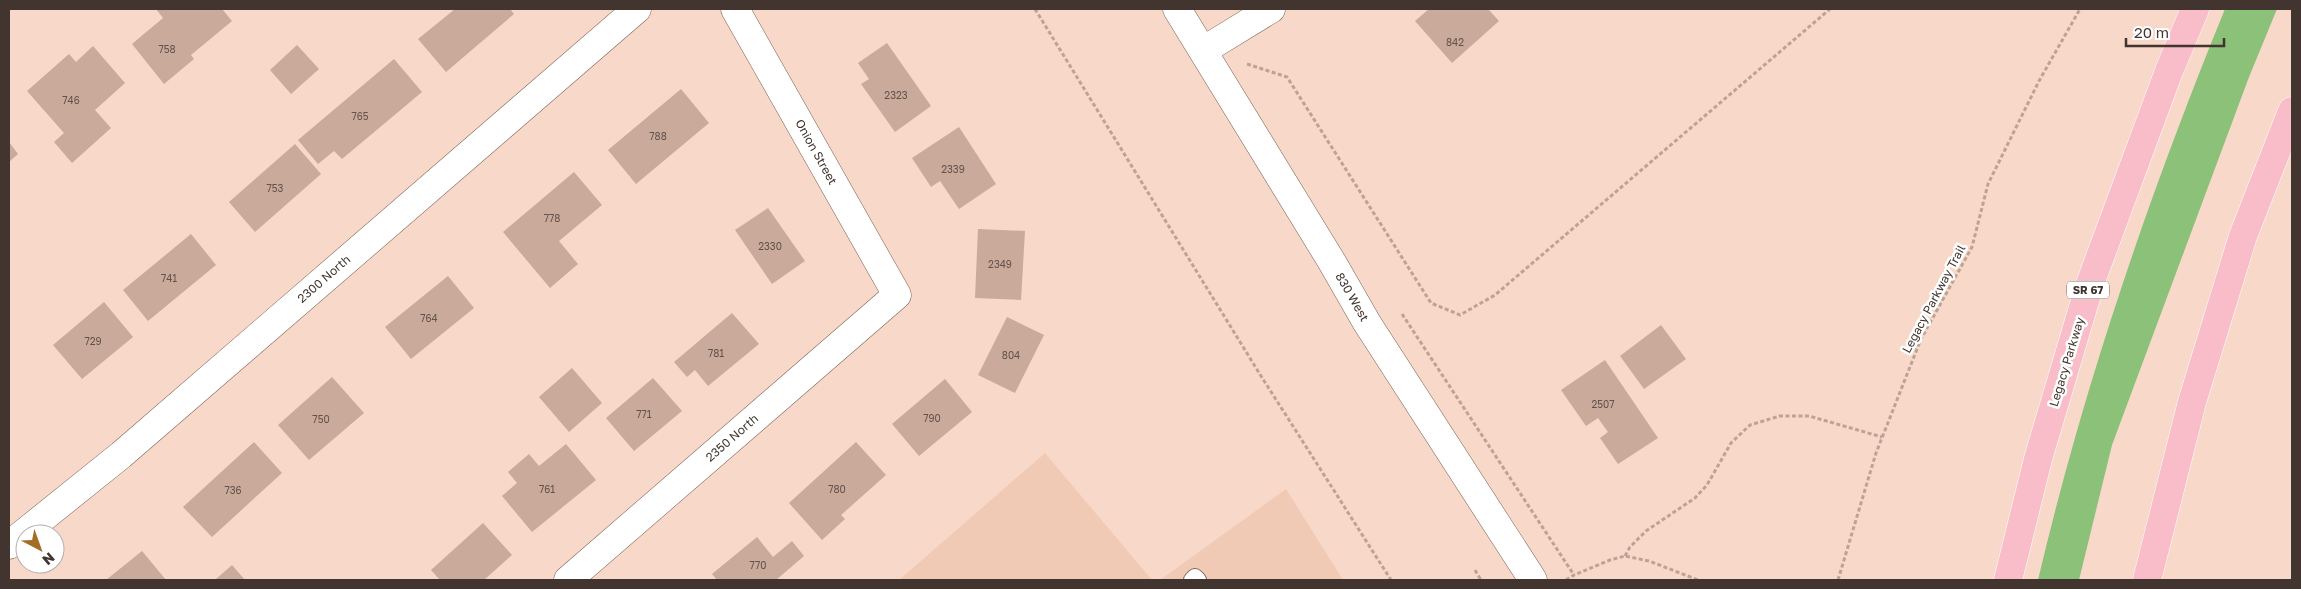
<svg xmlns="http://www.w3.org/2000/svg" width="2301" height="589" viewBox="0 0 2301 589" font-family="'Golos Text',sans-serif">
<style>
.built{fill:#f1cab6}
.green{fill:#8bc178}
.building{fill:#c9aa9b}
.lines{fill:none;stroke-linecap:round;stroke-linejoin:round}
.service-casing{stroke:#7c6153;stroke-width:18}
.minor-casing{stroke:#7c6153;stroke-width:29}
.motorway-casing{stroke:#fff;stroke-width:29}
.path{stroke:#bca396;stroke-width:3;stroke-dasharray:4 2.5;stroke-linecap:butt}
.service{stroke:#fff;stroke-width:16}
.minor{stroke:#fff;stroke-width:28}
.motorway{stroke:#f9bdca;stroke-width:28}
.labels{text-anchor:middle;stroke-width:5;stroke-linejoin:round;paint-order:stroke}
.number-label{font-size:10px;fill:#64524a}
.shield{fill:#fff;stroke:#7b726d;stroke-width:1}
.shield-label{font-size:11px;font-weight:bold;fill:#42352f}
.street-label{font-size:12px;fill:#42352f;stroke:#fff}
</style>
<rect width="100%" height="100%" fill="#f8d8c8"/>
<g class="built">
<polygon points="1045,453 1152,580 899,580"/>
<polygon points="1286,489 1343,580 1160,580"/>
</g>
<path class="green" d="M2225,9H2277L2249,77L2112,445L2079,580H2038C2084,385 2149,195 2225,9Z"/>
<g class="building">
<polygon points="156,9 222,9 232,21 191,55 194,59 164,84 132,44 163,18"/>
<polygon points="455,9 510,9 514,14 446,72 418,39"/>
<polygon points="1429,9 1488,9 1499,21 1452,63 1415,21"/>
<polygon points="887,43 931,106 895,132 861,84 869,79 858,63"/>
<polygon points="297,45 319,69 291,94 270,70"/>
<polygon points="93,46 125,83 95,110 111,128 72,163 54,142 64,133 27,91 69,54 76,62"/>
<polygon points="394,59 422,92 342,159 334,151 318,164 298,140"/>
<polygon points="681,89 709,123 636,184 608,150"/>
<polygon points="959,127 996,184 959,209 940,181 931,187 912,158"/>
<polygon points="9,142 18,154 9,162"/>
<polygon points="295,144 321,174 255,232 229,202"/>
<polygon points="574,172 602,205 559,241 578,264 550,288 503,232"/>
<polygon points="768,208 805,261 772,284 735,230"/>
<polygon points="978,229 1025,231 1021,300 975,298"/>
<polygon points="191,234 216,265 148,321 123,290"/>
<polygon points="448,276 474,308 411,359 385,327"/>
<polygon points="104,302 133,337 82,379 53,345"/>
<polygon points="732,313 759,344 708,386 695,370 687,377 674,362"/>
<polygon points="1007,317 1044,335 1015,393 978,375"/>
<polygon points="1661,325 1686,359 1644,389 1620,356"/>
<polygon points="1605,360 1658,438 1618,464 1600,438 1608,432 1598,418 1586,426 1561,390"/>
<polygon points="572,368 602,403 569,432 539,397"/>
<polygon points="332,377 364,413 309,460 278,425"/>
<polygon points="653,378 682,411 634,451 606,418"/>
<polygon points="945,379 972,412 919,456 892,424"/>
<polygon points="254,442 282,473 212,537 183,507"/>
<polygon points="856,442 886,475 841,515 845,519 822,540 789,503"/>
<polygon points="566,444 596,480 532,532 502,496 517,483 508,472 529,454 539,466"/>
<polygon points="483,523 512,555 484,580 440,580 431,570"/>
<polygon points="757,537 773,557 792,541 804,556 776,580 717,580 712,574"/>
<polygon points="142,551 166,580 106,580"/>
<polygon points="232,565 245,580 215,580"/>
</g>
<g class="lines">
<defs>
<polyline id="service" points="1192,580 1195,577 1198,580"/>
<g id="minor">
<polyline points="1177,9 1332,262 1367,323 1533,580"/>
<polyline points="1204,50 1271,9"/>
<polyline points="9,545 121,455 637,9"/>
<polyline points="568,580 897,295 735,9"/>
</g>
<g id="motorway">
<polyline points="2008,580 2038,459 2090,284 2169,71 2195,9"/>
<polyline points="2147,580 2192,402 2243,236 2292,111"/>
</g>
</defs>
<use href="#service" class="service-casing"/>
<use href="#minor" class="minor-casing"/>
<use href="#motorway" class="motorway-casing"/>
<g class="path">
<polyline points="1035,9 1261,376 1391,580"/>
<polyline points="1247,64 1287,77 1431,303 1460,315 1495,295 1830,9"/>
<polyline points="1402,314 1574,575"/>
<polyline points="1625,556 1630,547 1646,531 1695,498 1707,485 1731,443 1750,425 1780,416 1809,416 1882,437"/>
<polyline points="1475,570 1481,580"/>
<polyline points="1566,580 1574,575 1610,560 1625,556 1649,561 1698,580"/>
<polyline points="1838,580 1876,453 1921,339 1972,247 1988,184 2039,81 2080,9"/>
</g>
<use href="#service" class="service"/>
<use href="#minor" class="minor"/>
<use href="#motorway" class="motorway"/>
</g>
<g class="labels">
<g class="number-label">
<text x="1455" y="46">842</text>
<text x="167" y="53">758</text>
<text x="896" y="99">2323</text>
<text x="71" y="104">746</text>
<text x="360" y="120">765</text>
<text x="658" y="140">788</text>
<text x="953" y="173">2339</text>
<text x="275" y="192">753</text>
<text x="552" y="222">778</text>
<text x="770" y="250">2330</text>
<text x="1000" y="268">2349</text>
<text x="169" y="282">741</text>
<text x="429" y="322">764</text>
<text x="93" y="345">729</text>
<text x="716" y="357">781</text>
<text x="1011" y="359">804</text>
<text x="1603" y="408">2507</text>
<text x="644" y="418">771</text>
<text x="932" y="422">790</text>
<text x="321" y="423">750</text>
<text x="547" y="493">761</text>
<text x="837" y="493">780</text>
<text x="233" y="494">736</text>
<text x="758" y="569">770</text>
</g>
<rect class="shield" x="2067" y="281.5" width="42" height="17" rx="4"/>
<g class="shield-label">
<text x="2088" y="294">SR 67</text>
</g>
<g class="street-label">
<text transform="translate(816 152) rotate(61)" y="4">Onion Street</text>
<text transform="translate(324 279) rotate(-41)" y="4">2300 North</text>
<text transform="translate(1352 297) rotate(60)" y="4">830 West</text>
<text transform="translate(1934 299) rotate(-62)" y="4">Legacy Parkway Trail</text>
<text transform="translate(2067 362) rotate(-73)" y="4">Legacy Parkway</text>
<text transform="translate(732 438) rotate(-41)" y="4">2350 North</text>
</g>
</g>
<rect width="2301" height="589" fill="none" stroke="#42352f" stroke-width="20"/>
<g transform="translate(40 549) rotate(139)"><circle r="24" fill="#ffffff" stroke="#b3aeac"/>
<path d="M0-4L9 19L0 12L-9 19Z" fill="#a26e26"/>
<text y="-8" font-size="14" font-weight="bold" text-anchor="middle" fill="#42352f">N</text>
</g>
<path d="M2126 38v8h98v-8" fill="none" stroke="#42352f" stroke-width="2.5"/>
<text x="2134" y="38" font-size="15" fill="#42352f" stroke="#ffffff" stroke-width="4" paint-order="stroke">20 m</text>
</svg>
